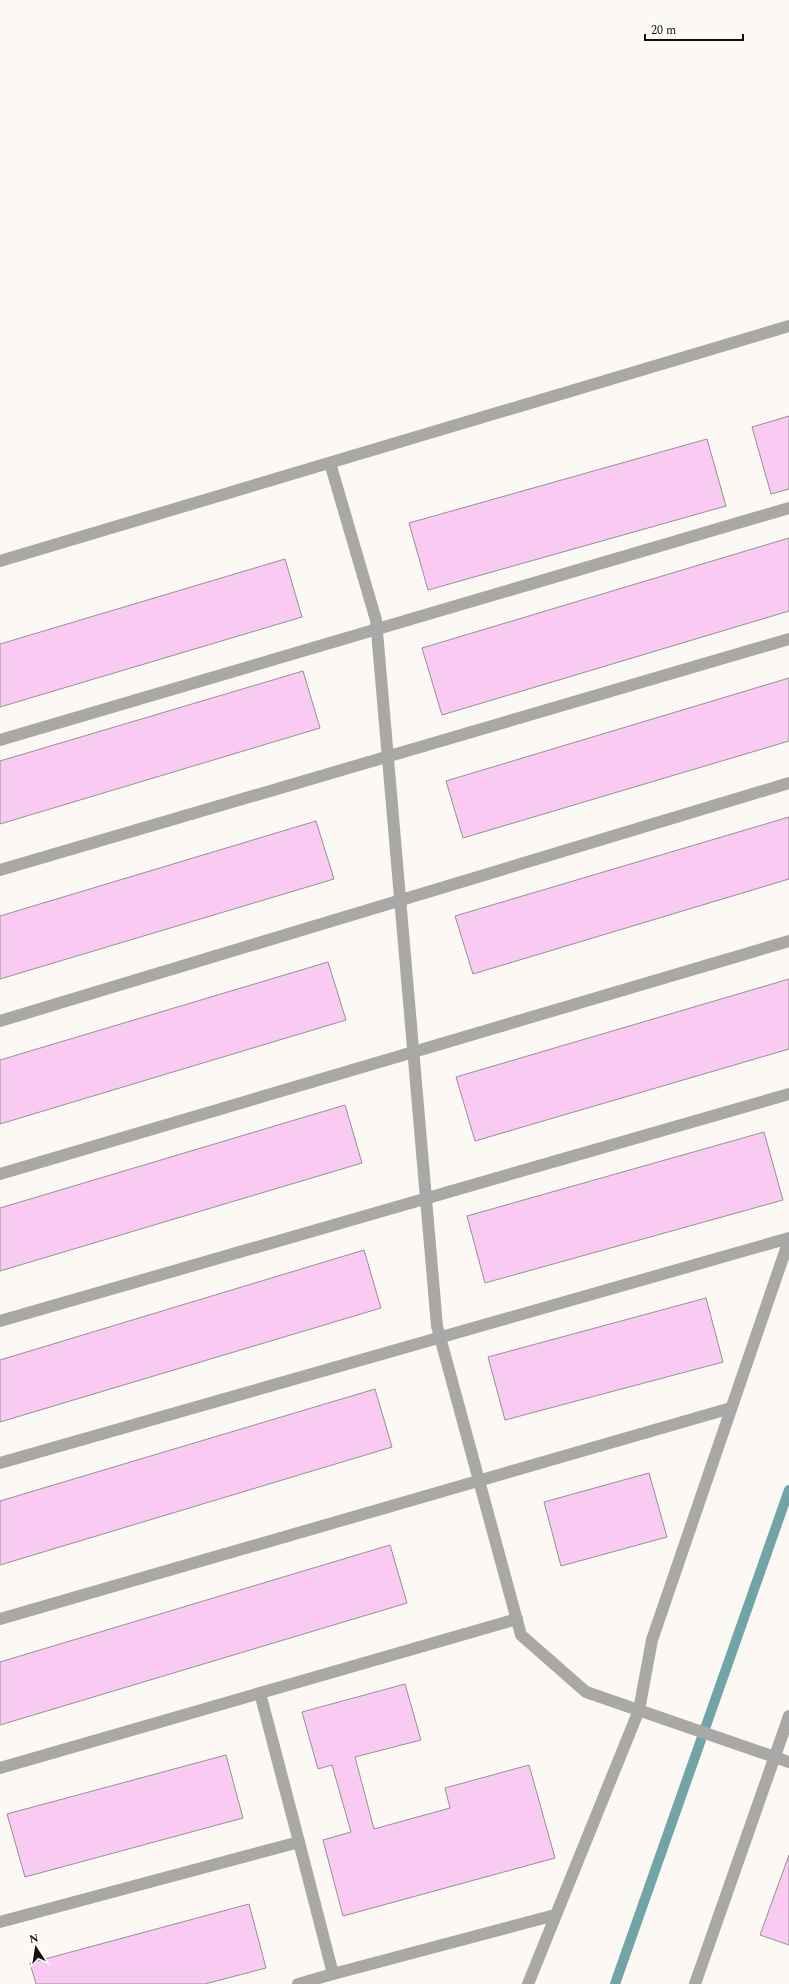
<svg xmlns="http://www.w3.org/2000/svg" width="789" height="1984" viewBox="0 0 789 1984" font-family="Spectral,serif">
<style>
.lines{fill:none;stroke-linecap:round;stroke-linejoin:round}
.stream{stroke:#71a4a7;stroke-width:10}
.building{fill:#f9cbf3;stroke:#949093}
.service{stroke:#aaa8a7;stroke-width:12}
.minor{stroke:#aaa8a7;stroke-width:12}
</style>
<rect width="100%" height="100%" fill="#fcf9f4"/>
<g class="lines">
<polyline class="stream" points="615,1984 789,1490"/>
</g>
<g class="building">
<polygon points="789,416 789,489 771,494 752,427"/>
<polygon points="707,439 726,506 428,590 409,523"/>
<polygon points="789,538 789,611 442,715 422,648"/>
<polygon points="285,559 302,617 0,707 0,644"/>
<polygon points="303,671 320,728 0,824 0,761"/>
<polygon points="789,678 789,741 463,838 446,781"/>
<polygon points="789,817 789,879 473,974 455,916"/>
<polygon points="316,821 334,879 0,979 0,916"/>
<polygon points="328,962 346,1020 0,1124 0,1060"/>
<polygon points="789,979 789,1049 475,1141 456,1077"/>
<polygon points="345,1105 362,1163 0,1271 0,1208"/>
<polygon points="764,1132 783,1200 485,1283 467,1216"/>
<polygon points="364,1250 381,1308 0,1422 0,1360"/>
<polygon points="706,1298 723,1362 505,1420 488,1357"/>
<polygon points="375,1389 392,1447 0,1565 0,1501"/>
<polygon points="649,1473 667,1537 561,1566 544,1502"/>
<polygon points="390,1545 407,1603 0,1725 0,1662"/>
<polygon points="405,1684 421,1740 355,1757 374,1829 450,1808 445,1788 529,1765 555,1858 343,1916 323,1840 351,1832 332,1765 318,1769 302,1712"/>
<polygon points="226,1755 243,1818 25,1877 7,1814"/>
<polygon points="789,1855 789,1945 760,1935"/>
<polygon points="249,1904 266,1968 205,1984 36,1984 30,1963"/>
</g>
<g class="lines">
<g class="service">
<polyline points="330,463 376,620 437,1326 521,1635 586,1692 789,1762"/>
<polyline points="0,740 789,508"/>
<polyline points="0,870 789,639"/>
<polyline points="0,1021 789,783"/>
<polyline points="0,1174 789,941"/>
<polyline points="0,1321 789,1094"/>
<polyline points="0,1463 789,1238"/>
<polyline points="0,1619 731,1408"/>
<polyline points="0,1768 517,1619"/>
<polyline points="0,1922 299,1842 260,1693"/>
<polyline points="333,1974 555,1915"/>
<polyline points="298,1984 333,1974 299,1842"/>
<polyline points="528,1984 639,1710 652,1640 789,1240"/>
<polyline points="695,1984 789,1716"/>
</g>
<polyline class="minor" points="0,561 789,326"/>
</g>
<g transform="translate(36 1948) rotate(348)" stroke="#ffffff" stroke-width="3" paint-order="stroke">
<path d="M0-3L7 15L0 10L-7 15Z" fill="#11100e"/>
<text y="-6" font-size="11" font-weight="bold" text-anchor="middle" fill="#11100e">N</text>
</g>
<path d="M645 34v6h98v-6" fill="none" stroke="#11100e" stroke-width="2"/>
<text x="651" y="34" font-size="12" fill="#11100e" stroke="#ffffff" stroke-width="3" paint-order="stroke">20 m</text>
</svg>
